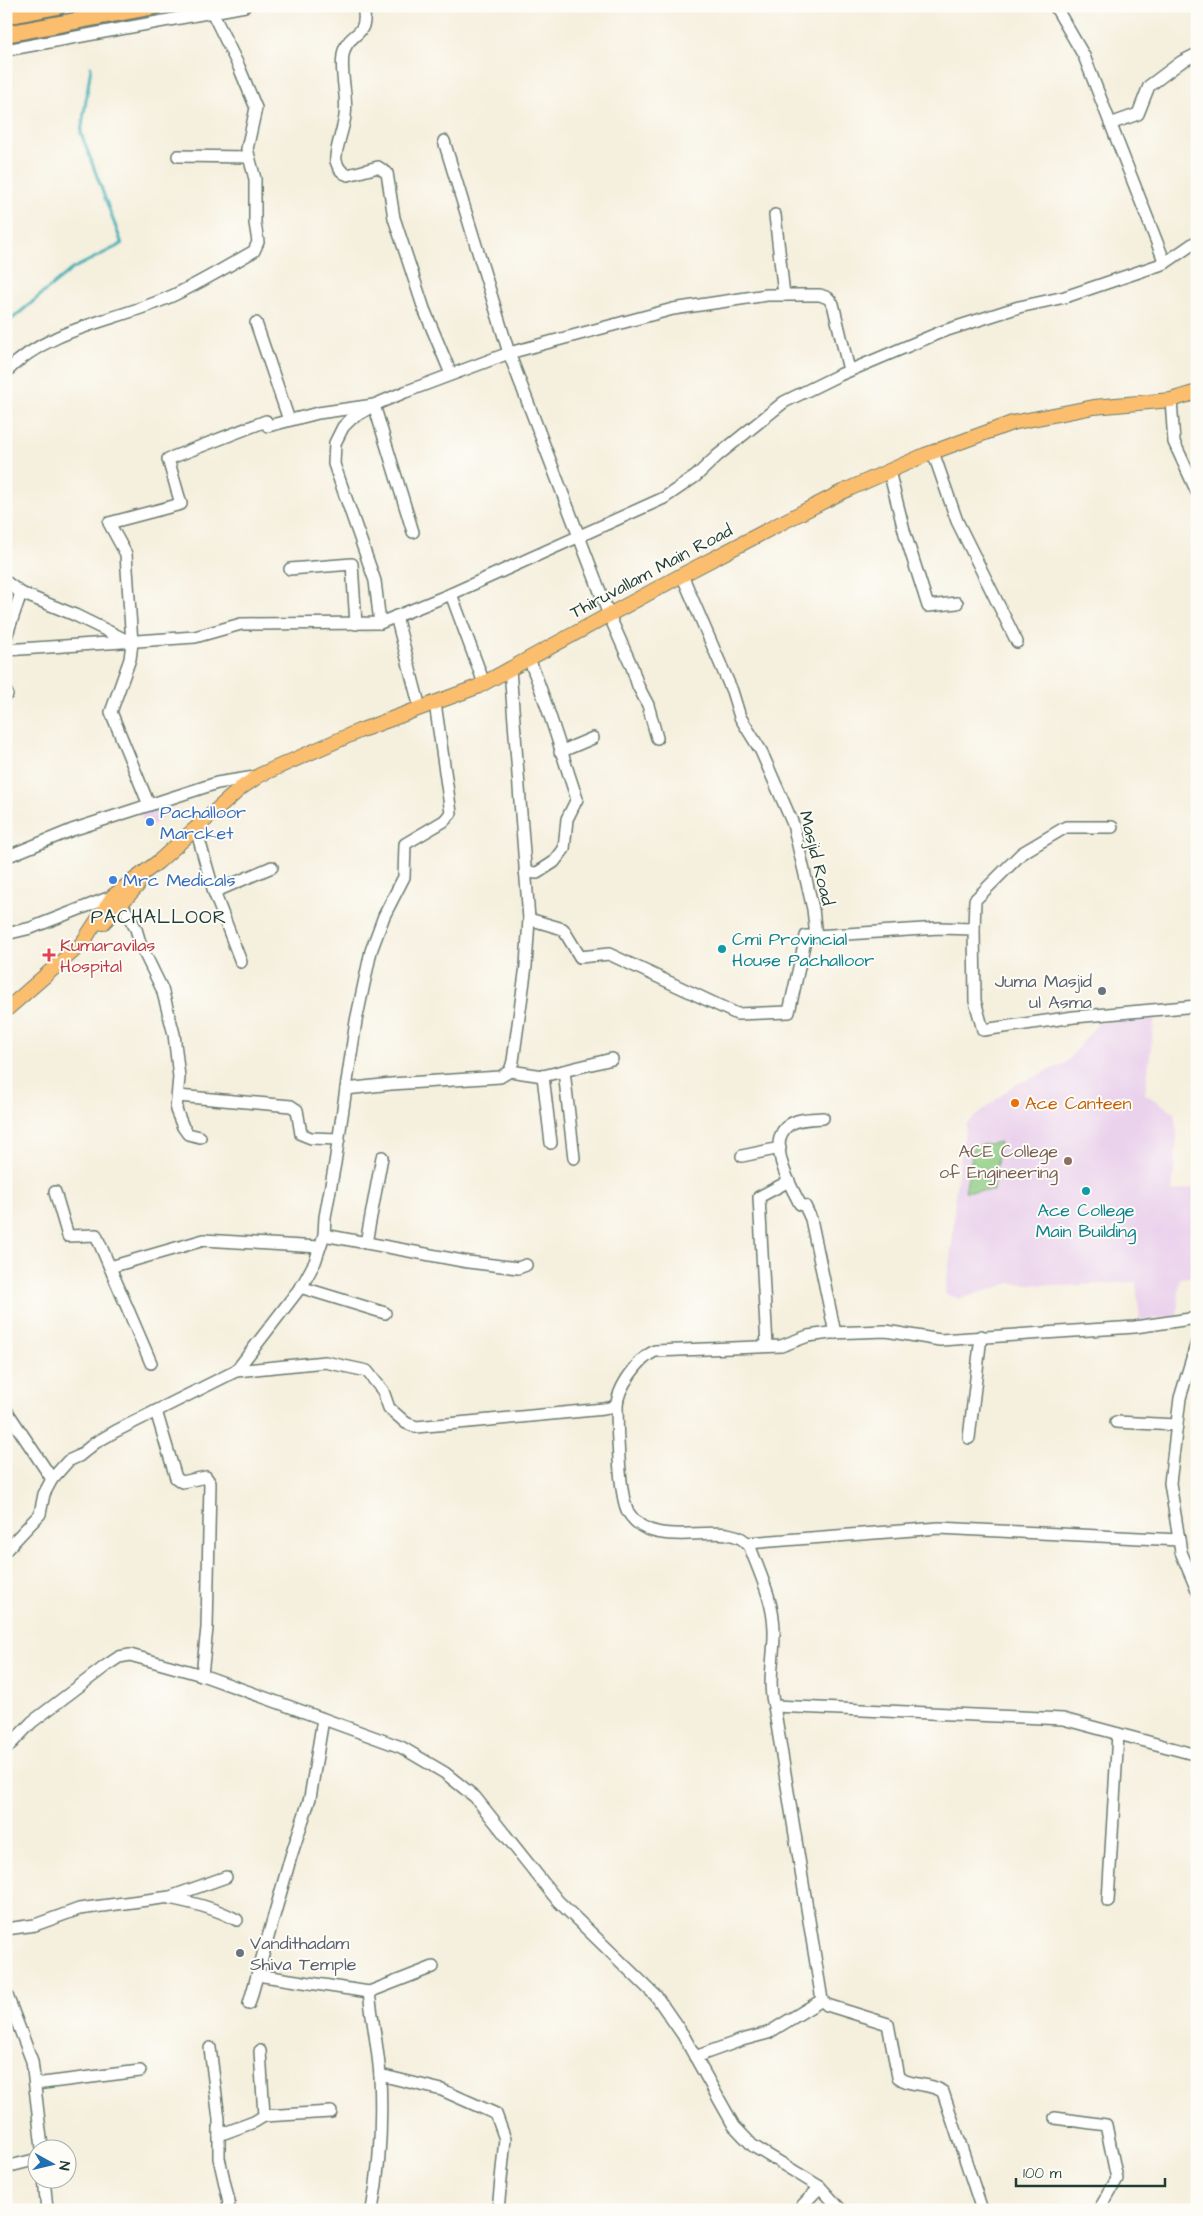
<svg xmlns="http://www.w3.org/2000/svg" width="1203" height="2216" viewBox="0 0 1203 2216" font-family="'Architects Daughter',sans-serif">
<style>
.built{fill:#ead1ec}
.grass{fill:#8fcd84;stroke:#57855c}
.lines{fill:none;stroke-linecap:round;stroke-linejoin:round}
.stream{stroke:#3eafb6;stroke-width:3}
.minor-casing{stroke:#6a7b6f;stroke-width:14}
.major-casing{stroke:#6a7b6f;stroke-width:16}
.highway-casing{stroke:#6a7b6f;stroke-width:19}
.minor{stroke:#fff;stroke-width:11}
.major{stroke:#fbbe6e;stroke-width:14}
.highway{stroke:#fbbe6e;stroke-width:16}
.shop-dot{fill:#3f7fe0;stroke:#fdfcf7;stroke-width:2}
.culture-dot{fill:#0f9aa8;stroke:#fdfcf7;stroke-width:2}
.health-dot{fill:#e0444e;stroke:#fdfcf7;stroke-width:2}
.worship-dot{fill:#6b7280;stroke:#fdfcf7;stroke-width:2}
.food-dot{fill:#e8710a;stroke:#fdfcf7;stroke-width:2}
.education-dot{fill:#8d6e63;stroke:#fdfcf7;stroke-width:2}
.labels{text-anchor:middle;stroke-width:4;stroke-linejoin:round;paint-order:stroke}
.street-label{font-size:18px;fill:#1f3d34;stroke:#fdfcf7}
.shop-label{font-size:18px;fill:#366cbe;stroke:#fdfcf7;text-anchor:start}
.culture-label{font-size:18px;fill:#0d838f;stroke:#fdfcf7;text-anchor:start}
.health-label{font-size:18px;fill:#be3a42;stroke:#fdfcf7;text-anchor:start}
.worship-label{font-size:18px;fill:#5b616d;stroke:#fdfcf7;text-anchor:end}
.food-label{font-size:18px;fill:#c56008;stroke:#fdfcf7;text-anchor:start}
.education-label{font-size:18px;fill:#785e54;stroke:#fdfcf7;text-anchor:end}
.neighbourhood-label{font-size:19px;letter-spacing:1px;fill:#1f3d34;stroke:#fdfcf7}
</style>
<rect width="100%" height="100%" fill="#fdfcf7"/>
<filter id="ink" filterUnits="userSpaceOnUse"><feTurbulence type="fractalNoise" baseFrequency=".02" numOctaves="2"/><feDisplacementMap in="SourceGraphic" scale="10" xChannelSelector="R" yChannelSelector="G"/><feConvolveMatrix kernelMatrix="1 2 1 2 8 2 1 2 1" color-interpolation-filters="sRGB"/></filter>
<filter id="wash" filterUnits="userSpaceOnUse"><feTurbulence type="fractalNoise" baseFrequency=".0096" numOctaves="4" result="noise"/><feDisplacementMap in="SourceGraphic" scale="20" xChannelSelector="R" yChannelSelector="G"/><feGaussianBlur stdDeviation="1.12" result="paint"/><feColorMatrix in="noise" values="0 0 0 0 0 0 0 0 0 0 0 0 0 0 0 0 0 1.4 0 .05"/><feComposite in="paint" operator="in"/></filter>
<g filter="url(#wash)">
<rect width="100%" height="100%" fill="#f5efdd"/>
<g class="built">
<polygon points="162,802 167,815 146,829 140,813"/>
<polygon points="1155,1016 1145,1094 1174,1112 1177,1134 1172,1192 1197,1187 1197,1275 1180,1279 1177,1316 1140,1321 1136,1282 1063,1286 1011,1283 960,1299 945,1294 953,1237 955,1195 966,1124 1013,1086 1066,1063 1098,1023"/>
</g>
<polygon class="grass" points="1000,1142 993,1191 965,1191 974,1146"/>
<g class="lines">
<polyline class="stream" points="6,324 72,269 122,244 81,133 91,67"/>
</g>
</g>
<g filter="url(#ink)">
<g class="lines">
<defs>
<g id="minor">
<path d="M363,6C370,40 347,30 343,55C340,75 348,96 345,116C344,128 334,152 336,161C338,168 341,173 348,175L378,167L387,173L394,218L424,309L451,374"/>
<polyline points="1055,6 1084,56 1165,263"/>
<polyline points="6,50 245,6"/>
<polyline points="1110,124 1138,114 1149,86 1181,62 1197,54"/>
<polyline points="444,141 509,353 609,615 632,667 638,686 648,705 657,738"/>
<polyline points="178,156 248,157"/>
<polyline points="775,215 784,295"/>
<polyline points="256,323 289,420"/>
<path d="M6,372C51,326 119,321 174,295C202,282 228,266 254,251L258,242L255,223V179L247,149L256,108L239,67L212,12"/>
<polyline points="1171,400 1174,442 1197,492"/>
<polyline points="933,452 957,521 1017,642"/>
<polyline points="889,471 905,534 928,606 957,603"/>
<polyline points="290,569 352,564 356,624"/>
<polyline points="682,575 732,691 740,717 761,751 793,824 813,909 816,936 939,928 974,929 975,1001 983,1030 1074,1017 1197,1006"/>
<polyline points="6,582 21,593 75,615 132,643 130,659 111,712 149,805"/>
<polyline points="451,594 484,683"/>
<polyline points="396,616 420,708"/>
<polyline points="380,623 451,594 664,498 696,476 717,456 784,402 837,376 941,332 1019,307 1065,297 1165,263 1197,241"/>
<polyline points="6,637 21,593"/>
<polyline points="132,643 126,554 109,523 181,504 168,459 266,421 268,426 318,413 374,405 413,532"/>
<polyline points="6,650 195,637 241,624 380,623 375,581 334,464 335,443 343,427 351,419 374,405 405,392 509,353 673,309 767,295 820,295 828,298 833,304 849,370"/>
<polyline points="6,692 7,694"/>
<polyline points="560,752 593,738"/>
<polyline points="196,829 214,892 241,962"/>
<polyline points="6,857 72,830 217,783 255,777"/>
<path d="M525,872L537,873L554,862L564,849L567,819L577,799C561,752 548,704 529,659"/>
<polyline points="214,892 272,867"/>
<polyline points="122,904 136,929 141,946 162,989 174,1034 179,1077 176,1110 183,1127 188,1134 200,1137"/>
<polyline points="529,919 563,929 580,957 609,954 737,1014 789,1012 806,936 816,936"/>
<polyline points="974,929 975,900 1022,853 1066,827 1112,827"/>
<polyline points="6,934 31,928 113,896"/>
<polyline points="510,1071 543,1076 612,1059"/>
<polyline points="564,1071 574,1158"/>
<polyline points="543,1076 551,1143"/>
<polyline points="346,1089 391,1084 500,1077 510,1071 513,1061 526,966 529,919 510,669"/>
<polyline points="178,1096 291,1106 297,1110 301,1134 311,1138 339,1139"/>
<path d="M823,1118C812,1119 798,1118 789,1125C765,1141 791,1187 800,1204L805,1206L811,1219L835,1333"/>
<polyline points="742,1156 780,1148"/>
<polyline points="55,1192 68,1236 96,1235 151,1363"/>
<polyline points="324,1235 468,1262 518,1268 526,1265"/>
<polyline points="366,1243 382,1157"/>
<polyline points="110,1267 204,1240 319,1247"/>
<polyline points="300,1287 385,1313"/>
<path d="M1197,1318L1135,1327L940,1340L886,1331L830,1333L808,1336L781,1346L655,1351C639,1358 617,1388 617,1406C617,1427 619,1496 628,1512C655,1557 730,1514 750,1547C760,1574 773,1600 774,1629C775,1655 767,1681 774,1706L1063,1719L1197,1755"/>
<polyline points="1197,1342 1180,1398 1170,1483 1181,1552 1197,1590"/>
<polyline points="767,1346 759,1197 789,1181"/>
<polyline points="236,1371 303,1284 315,1262 324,1235 325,1217 335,1163 356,1021 371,951 384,916 404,877 405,844 444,821 451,813 435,703"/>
<polyline points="6,1410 52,1479"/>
<polyline points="156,1411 176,1478 182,1482 206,1477 210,1483 207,1628 202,1675"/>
<polyline points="1116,1422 1177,1425"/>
<polyline points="969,1438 981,1336"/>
<polyline points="747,1543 939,1528 1179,1540"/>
<polyline points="6,1550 40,1514 44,1494 52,1479 68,1461 79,1456 95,1443 116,1431 236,1371 325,1362 367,1371 383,1391 389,1408 406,1423 416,1427 604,1409 613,1407 617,1403"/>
<path d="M774,1706L822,2000L827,2005L888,2024L898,2077C910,2087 930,2082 943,2092L982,2210"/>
<polyline points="6,1749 32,1722 107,1665 119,1657 130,1655 202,1675 401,1747 445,1773 475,1797 558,1901 656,1996 683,2035 734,2126 753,2146 820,2187 841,2210"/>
<path d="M169,1898C193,1903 215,1908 237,1920"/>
<polyline points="1108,1901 1118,1734"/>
<polyline points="6,1929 35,1925 79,1909 170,1897 226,1877"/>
<path d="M257,1975L369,1992C372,2020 378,2048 380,2076C382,2120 380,2167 372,2210"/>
<polyline points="369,1992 433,1967"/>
<polyline points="6,1993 32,2061 42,2148"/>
<polyline points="249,2004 291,1856 310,1798 323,1719"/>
<polyline points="210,2048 219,2119 219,2158 229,2202 227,2210"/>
<polyline points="260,2051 264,2116"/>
<polyline points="695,2057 742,2040 768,2033 822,2000"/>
<polyline points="380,2075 442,2090 496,2114 505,2139 498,2210"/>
<polyline points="35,2084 140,2071"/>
<polyline points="1055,2118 1106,2125 1117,2179 1099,2210"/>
<polyline points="219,2135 254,2122 264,2116 331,2112"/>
<polyline points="6,2167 38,2159"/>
<polyline points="44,2178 47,2210"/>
<polyline points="798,2210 820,2187"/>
</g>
<g id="major">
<polyline points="103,923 138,885"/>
<polyline points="81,945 113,896 158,862 241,788 260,775 359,731 477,687 682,575 785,521 842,492 925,455 1012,423 1094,407 1171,400 1197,392"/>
<polyline points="6,1010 86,940"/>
</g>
<g id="highway">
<polyline points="6,16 58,6"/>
<polyline points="6,34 155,6"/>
</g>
</defs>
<use href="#minor" class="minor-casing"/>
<use href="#major" class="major-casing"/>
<use href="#highway" class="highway-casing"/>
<use href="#minor" class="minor"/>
<use href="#major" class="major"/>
<use href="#highway" class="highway"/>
</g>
</g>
<g class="shop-dot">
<circle cx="150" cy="822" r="5"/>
<circle cx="113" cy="880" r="5"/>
</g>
<g class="culture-dot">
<circle cx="722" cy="949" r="5"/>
<circle cx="1086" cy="1191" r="5"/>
</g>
<path class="health-dot" d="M46.5 947.5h5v5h5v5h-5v5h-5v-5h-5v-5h5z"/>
<g class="worship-dot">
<circle cx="1102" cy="991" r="5"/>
<circle cx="240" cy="1953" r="5"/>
</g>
<circle class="food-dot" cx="1015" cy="1103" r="5"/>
<circle class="education-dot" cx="1068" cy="1161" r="5"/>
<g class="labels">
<g class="street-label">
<text transform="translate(651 571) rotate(-28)" y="6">Thiruvallam Main Road</text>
<text transform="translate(817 858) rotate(76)" y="6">Masjid Road</text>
</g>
<g class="shop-label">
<text x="160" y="818">Pachalloor<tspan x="160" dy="21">Marcket</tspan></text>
<text x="123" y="886">Mrc Medicals</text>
</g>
<g class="culture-label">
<text x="732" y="945">Cmi Provincial<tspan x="732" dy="21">House Pachalloor</tspan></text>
<text x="1086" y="1216" text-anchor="middle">Ace College<tspan x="1086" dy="21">Main Building</tspan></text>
</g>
<g class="health-label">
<text x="60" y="951">Kumaravilas<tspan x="60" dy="21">Hospital</tspan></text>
</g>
<g class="worship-label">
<text x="1092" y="987">Juma Masjid<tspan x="1092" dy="21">ul Asma</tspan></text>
<text x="250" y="1949" text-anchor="start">Vandithadam<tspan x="250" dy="21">Shiva Temple</tspan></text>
</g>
<g class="food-label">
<text x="1025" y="1109">Ace Canteen</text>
</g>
<g class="education-label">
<text x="1058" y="1157">ACE College<tspan x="1058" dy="21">of Engineering</tspan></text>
</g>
<g class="neighbourhood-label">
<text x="159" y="923">PACHALLOOR</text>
</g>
</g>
<rect width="1203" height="2216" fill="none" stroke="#fdfcf7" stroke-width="25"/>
<g transform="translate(52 2164) rotate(98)"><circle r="24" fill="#fdfcf7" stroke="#a4b0a9"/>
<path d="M0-4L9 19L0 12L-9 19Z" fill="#1f6fb2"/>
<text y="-8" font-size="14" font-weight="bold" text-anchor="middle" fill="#1f3d34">N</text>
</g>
<path d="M1016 2178v8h149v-8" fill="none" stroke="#1f3d34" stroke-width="2.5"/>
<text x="1023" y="2178" font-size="15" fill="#1f3d34" stroke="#fdfcf7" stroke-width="4" paint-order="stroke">100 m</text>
</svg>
